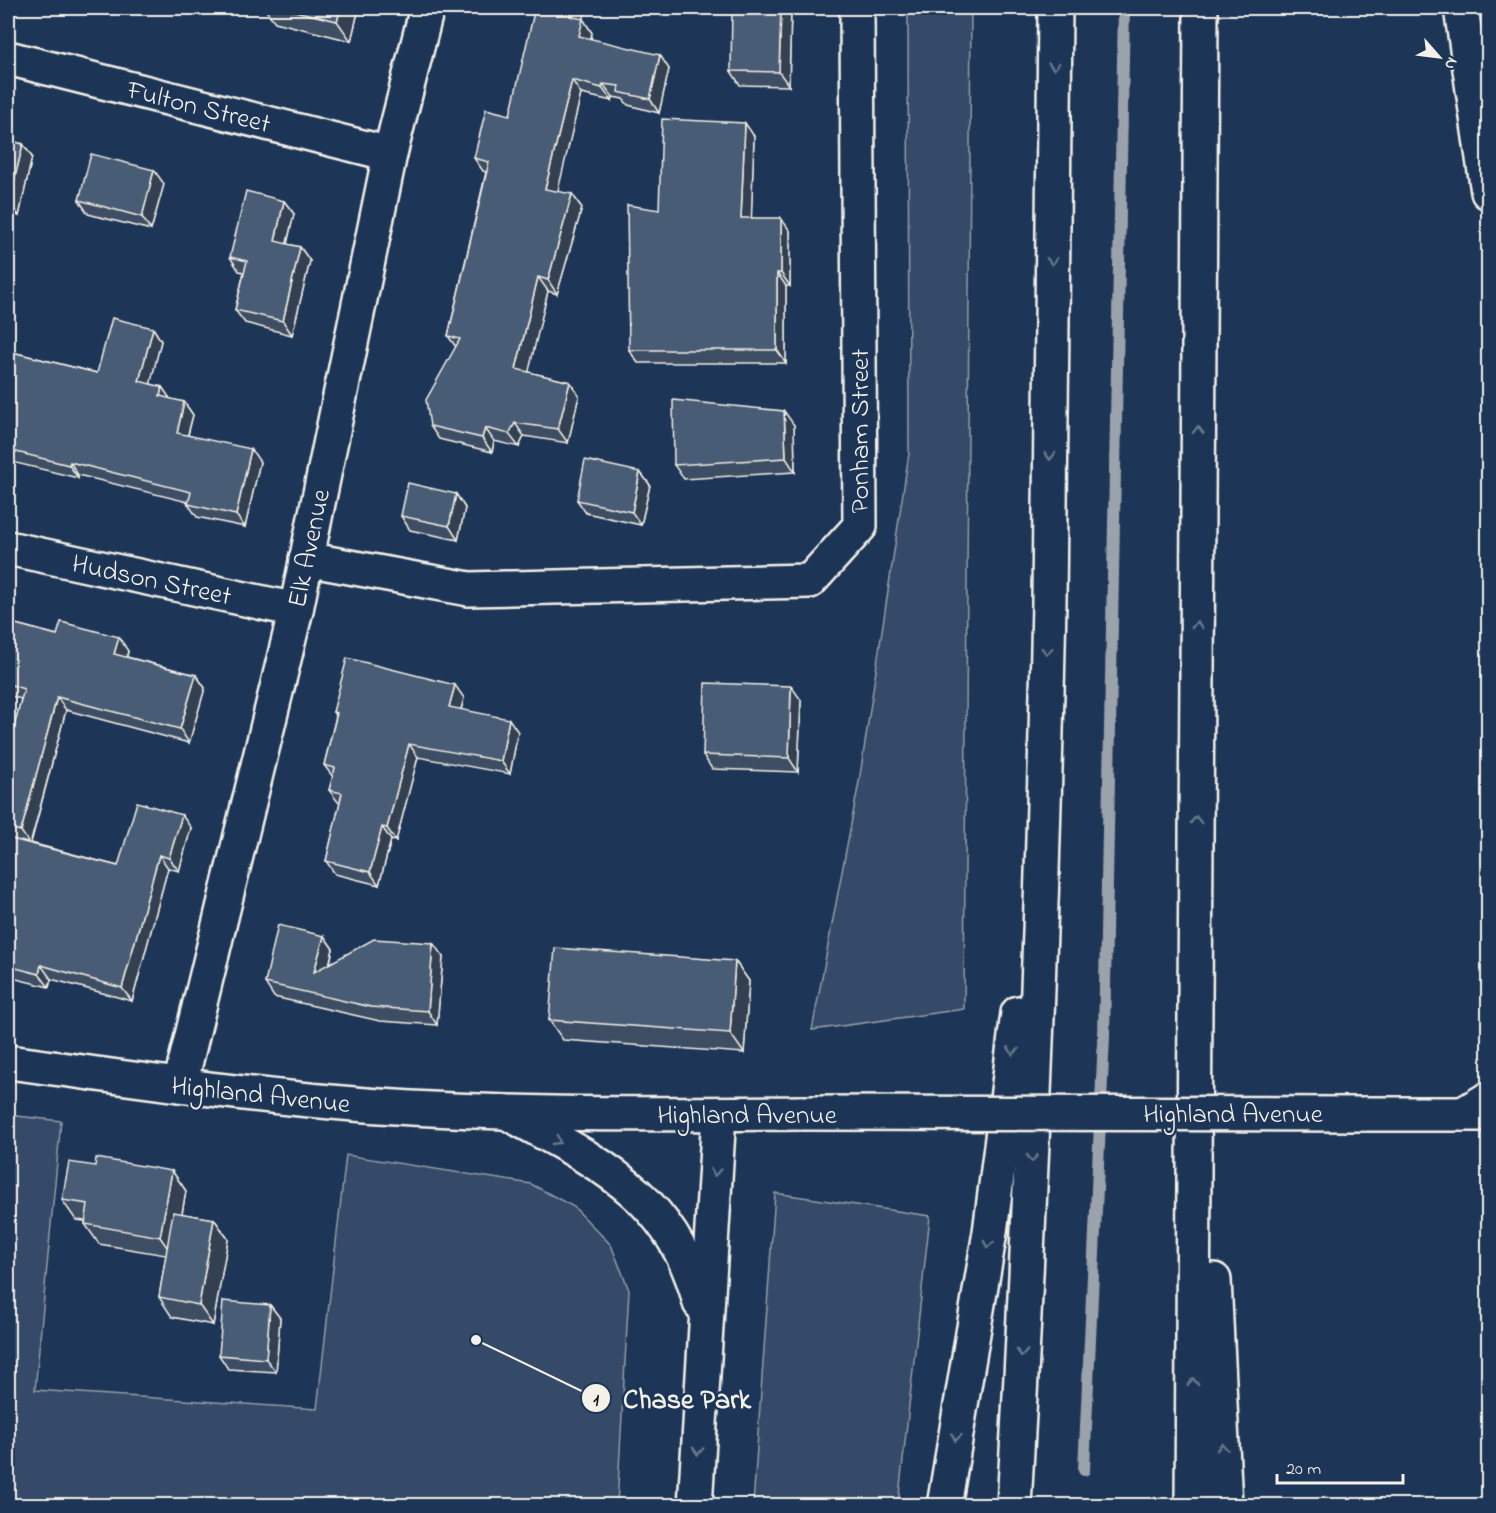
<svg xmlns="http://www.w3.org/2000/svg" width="1496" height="1513" viewBox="0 0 1496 1513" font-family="'Indie Flower',sans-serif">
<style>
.green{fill:#354a67;stroke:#949ea8;stroke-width:1.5}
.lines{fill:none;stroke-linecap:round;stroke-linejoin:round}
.stream{stroke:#9aa2ab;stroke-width:12}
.minor-casing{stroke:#f4f1e8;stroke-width:38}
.secondary-casing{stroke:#f4f1e8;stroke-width:38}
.motorway-casing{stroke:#f4f1e8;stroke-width:38}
.minor{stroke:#1d3557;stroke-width:33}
.secondary{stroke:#1d3557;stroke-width:33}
.motorway{stroke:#1d3557;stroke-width:33}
.secondary-bridge-casing{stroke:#f4f1e8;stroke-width:38;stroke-linecap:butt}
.secondary-bridge{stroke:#1d3557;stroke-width:33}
.wall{fill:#3e4e64;stroke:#f4f1e8;stroke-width:1.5}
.shaded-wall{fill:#324051;stroke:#f4f1e8;stroke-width:1.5}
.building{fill:#485b74;stroke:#f4f1e8;stroke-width:1.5}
.oneway{stroke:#68778a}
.labels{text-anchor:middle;stroke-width:5;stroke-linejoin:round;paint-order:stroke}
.street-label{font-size:27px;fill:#f4f1e8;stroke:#1d3557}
.leader{fill:none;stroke:#f4f1e8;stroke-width:2}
.callout-dot{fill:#f4f1e8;stroke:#1d3557;stroke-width:2}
.mark-label{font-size:18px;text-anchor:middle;font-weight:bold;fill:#111}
.callout-label{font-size:28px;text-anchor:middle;font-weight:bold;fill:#f4f1e8;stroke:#1d3557;stroke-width:5;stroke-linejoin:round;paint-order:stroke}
</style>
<rect width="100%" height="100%" fill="#1d3557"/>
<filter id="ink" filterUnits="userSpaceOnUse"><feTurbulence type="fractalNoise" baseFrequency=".0167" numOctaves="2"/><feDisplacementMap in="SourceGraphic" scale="12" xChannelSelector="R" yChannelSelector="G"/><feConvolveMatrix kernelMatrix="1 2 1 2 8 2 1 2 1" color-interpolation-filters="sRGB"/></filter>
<g filter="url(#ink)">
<g class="green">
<polygon points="908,8 971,8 964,1009 812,1030 859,782 909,453"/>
<polygon points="8,1115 61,1121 35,1390 317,1409 346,1155 531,1184 574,1207 611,1245 629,1290 617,1505 8,1505"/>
<polygon points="775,1193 930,1216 898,1505 753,1505"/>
</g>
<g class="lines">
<polyline class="stream" points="1084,1470 1104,1037 1124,8"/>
<defs>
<g id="minor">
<polyline points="8,58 390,154"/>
<polyline points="8,548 296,610"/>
<polyline points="306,559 469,589 810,581 860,526 857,8"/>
<polyline points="180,1085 296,610 390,154 427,8"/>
</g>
<g id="secondary">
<path d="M8,1062C123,1077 238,1095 354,1104C503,1116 653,1114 802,1113"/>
<polyline points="1363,1114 1488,1114"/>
</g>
<g id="motorway">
<polyline points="1461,8 1488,192"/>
<path d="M506,1112C596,1162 673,1194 700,1303"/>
<polyline points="1463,1114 1488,1099"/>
<polyline points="1214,1280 1225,1506"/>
<polyline points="695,1506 719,1114"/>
<polyline points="944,1506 990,1232 1018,1013"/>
<path d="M1014,1506C1031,1205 1043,904 1049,602C1052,404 1053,206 1055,8"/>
<polyline points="1192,1506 1201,8"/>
</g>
</defs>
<use href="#minor" class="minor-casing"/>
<use href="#secondary" class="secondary-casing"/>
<use href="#motorway" class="motorway-casing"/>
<use href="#minor" class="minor"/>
<use href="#secondary" class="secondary"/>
<use href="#motorway" class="motorway"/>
<defs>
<polyline id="secondary-bridge" points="802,1113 1363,1114"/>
</defs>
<use href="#secondary-bridge" class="secondary-bridge-casing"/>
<use href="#secondary-bridge" class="secondary-bridge"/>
</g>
<g class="wall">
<polygon points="264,8 359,8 351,41 275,22"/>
<polygon points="791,8 789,86 740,85 731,71"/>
<polygon points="583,19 592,33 591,39 669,69 659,113 628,105 623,99 613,97 612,101 581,94 557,192 572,194 582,208 557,294 548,291 528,372 570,382 579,396 568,443 524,436 519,447 494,441 492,452 439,439 430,426 456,347 448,336 486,172 483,171 474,158 510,115"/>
<polygon points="754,136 751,218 790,231 790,286 786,286 786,363 638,363 629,350"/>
<polygon points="8,140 23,144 32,157 19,216 8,213"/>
<polygon points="164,184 151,230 88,214 79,200"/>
<polygon points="284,201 294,214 287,244 300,247 310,261 292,335 245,323 235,310 244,272 239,271 230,257"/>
<polygon points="153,328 161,341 150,384 162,387 170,399 184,402 193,415 188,435 260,462 245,527 197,517 188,504 188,502 78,475 78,478 8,461 8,351 97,373"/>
<polygon points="794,425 795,472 684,479 674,465"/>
<polygon points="640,472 650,485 641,525 586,513 577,500"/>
<polygon points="456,494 465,508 458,540 410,530 401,516"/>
<polygon points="8,622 57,635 128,651 127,657 196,675 205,688 189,743 66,710 31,843 118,866 191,828 179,871 168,868 132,1001 51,979 49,987 8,977 8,750 21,699 8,695"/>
<polygon points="464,698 461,710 518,732 510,774 418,757 396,841 391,840 379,885 335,874 326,861 340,803 338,802 329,790 333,777 324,765 336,716 333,712"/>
<polygon points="801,700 798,772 712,769 703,755"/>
<polygon points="324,936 333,949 330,963 443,957 437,1025 380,1021 274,997 265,983"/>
<polygon points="735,961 749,981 744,1053 563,1040 549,1020"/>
<polygon points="95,1166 172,1171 186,1191 182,1214 214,1219 228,1239 213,1325 172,1317 159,1297 166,1255 99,1244 85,1224 85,1221 76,1220 62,1200"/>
<polygon points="270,1305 280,1318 276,1372 228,1369 219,1355"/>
</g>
<g class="shaded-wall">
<polygon points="341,8 359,8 351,41 337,21"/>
<polygon points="573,8 587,8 583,19 592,33 588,49 579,36 570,16"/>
<polygon points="781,8 791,8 789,86 779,72"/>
<polygon points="660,55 669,69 659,113 650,99"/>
<polygon points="572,80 581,94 555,203 545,189"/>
<polygon points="603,84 613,97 612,101 602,88"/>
<polygon points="745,123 754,136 751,231 741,218"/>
<polygon points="23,144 32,157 19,216 9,202"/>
<polygon points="154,170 164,184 151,230 142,217"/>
<polygon points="572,194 582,208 557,294 548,280"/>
<polygon points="284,201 294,214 284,255 275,241"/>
<polygon points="781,218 790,231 790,286 781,273"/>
<polygon points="300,247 310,261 292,335 283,321"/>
<polygon points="777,273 786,286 786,363 777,350"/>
<polygon points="538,277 548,291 526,383 516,369"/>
<polygon points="153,328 161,341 148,394 139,381"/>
<polygon points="570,382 579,396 568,443 558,429"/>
<polygon points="162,387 171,400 160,396"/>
<polygon points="184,402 193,415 185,445 177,433"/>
<polygon points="784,411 794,425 795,472 786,458"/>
<polygon points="515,423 524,436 519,447 509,434"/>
<polygon points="485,428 494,441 492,452 482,438"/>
<polygon points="251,449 260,462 245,527 236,515"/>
<polygon points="70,462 78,475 78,478 69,465"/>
<polygon points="640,472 650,485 641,525 632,512"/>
<polygon points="456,494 465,508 458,540 449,526"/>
<polygon points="119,637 128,651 124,668 114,654"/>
<polygon points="196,675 205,688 189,743 180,729"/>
<polygon points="455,685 464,698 458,720 449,707"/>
<polygon points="791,686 801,700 798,772 789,758"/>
<polygon points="57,697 66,710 30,845 21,831"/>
<polygon points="509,719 518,732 510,774 501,761"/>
<polygon points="409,744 418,757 396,841 387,828"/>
<polygon points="182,815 191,828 179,871 169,858"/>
<polygon points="382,827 391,840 379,885 370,872"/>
<polygon points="159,855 168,868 132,1001 122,988"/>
<polygon points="324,936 333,949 324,985 314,972"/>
<polygon points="433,943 443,957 437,1025 428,1011"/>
<polygon points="735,961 749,981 744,1053 730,1033"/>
<polygon points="41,965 51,979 49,987 39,974"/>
<polygon points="172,1171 186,1191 174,1257 160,1237"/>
<polygon points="214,1219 228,1239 213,1325 199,1305"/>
<polygon points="270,1305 280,1318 276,1372 266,1359"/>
</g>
<g class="building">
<polygon points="282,8 341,8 337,21"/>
<polygon points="535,8 573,8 570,16 583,19 579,36 660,55 650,99 618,92 619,86 603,84 602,88 572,80 545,189 572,194 548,280 538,277 516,369 570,382 558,429 515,423 509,434 485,428 482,438 430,426 426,400 460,339 448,336 489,162 474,158 486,109 510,115"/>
<polygon points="732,8 781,8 779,72 731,71"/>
<polygon points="662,119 745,123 741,218 781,218 781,273 777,273 777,350 629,350 627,205 659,210"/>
<polygon points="8,140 23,144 9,202 8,202"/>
<polygon points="91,154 154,170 142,217 79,200"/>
<polygon points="246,191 284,201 275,241 300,247 283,321 235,310 247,261 230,257"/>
<polygon points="112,318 153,328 139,381 162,387 160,396 184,402 177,433 251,449 236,515 188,504 191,492 70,462 69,465 8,450 8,351 97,373"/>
<polygon points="673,400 784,411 786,458 674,465"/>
<polygon points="585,460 640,472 632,512 577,500"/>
<polygon points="408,483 456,494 449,526 401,516"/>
<polygon points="8,622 57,635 61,622 119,637 114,654 196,675 180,729 57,697 21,831 8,828 8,750 24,689 8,684"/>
<polygon points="347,658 455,685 449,707 509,719 501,761 409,744 387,828 382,827 370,872 326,861 342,793 329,790 335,768 324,765 337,713 333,712"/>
<polygon points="705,683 791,686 789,758 703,755"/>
<polygon points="137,802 182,815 169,858 159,855 122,988 41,965 39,974 8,966 8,838 118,866"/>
<polygon points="278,925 324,936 314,972 374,939 433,943 428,1011 371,1007 265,983"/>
<polygon points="555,948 735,961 730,1033 549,1020"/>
<polygon points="96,1158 172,1171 160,1237 85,1224 88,1204 62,1200 69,1162 95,1166"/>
<polygon points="173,1212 214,1219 199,1305 159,1297"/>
<polygon points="223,1301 270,1305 266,1359 219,1355"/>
</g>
<defs><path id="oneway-chevron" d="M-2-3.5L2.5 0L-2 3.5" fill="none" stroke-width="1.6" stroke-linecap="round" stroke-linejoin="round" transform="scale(1.5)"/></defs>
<g class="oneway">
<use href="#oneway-chevron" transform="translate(1054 66) rotate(91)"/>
<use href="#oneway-chevron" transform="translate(1052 261) rotate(91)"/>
<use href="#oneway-chevron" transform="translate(1198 430) rotate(-90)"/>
<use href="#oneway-chevron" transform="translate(1050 456) rotate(91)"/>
<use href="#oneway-chevron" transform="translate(1197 625) rotate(-90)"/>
<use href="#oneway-chevron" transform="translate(1047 651) rotate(91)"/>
<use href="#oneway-chevron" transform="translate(1196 820) rotate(-90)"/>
<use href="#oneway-chevron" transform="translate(1013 1051) rotate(97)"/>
<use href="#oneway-chevron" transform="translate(557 1141) rotate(30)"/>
<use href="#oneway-chevron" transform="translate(1032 1158) rotate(92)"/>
<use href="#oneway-chevron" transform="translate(715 1172) rotate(94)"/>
<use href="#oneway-chevron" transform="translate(988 1244) rotate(99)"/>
<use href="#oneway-chevron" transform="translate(1022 1353) rotate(93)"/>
<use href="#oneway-chevron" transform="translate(1193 1382) rotate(-90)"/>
<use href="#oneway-chevron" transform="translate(956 1437) rotate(100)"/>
<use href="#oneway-chevron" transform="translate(1222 1447) rotate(-93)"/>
<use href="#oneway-chevron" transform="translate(698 1451) rotate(93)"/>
</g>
</g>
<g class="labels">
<g class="street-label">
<text transform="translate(199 106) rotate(14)" y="9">Fulton Street</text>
<text transform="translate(859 431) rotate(-90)" y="9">Ponham Street</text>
<text transform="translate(308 548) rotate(-78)" y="9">Elk Avenue</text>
<text transform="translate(152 579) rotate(12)" y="9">Hudson Street</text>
<text transform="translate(261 1094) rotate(6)" y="9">Highland Avenue</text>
<text x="1233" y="1122">Highland Avenue</text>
<text x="747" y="1123">Highland Avenue</text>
</g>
</g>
<path class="leader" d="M476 1340L596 1398"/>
<g class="callout-dot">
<circle cx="476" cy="1340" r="6"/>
<circle cx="596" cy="1398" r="15"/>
</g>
<g class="mark-label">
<text x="596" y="1405">1</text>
</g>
<g class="callout-label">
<text x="687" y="1408">Chase Park</text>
</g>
<rect width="1496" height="1513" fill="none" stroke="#1d3557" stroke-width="30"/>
<rect x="15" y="15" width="1466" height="1483" fill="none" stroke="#f4f1e8" stroke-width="2" filter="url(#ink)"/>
<g transform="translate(1439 57) rotate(118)" stroke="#1d3557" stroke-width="4.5" paint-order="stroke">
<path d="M0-4.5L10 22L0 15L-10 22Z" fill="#f4f1e8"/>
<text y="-9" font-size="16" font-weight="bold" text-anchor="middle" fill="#f4f1e8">N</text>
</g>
<path d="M1277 1474v9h126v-9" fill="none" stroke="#f4f1e8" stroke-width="3"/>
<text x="1286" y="1474" font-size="18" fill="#f4f1e8" stroke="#1d3557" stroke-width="4.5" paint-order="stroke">20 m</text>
</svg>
